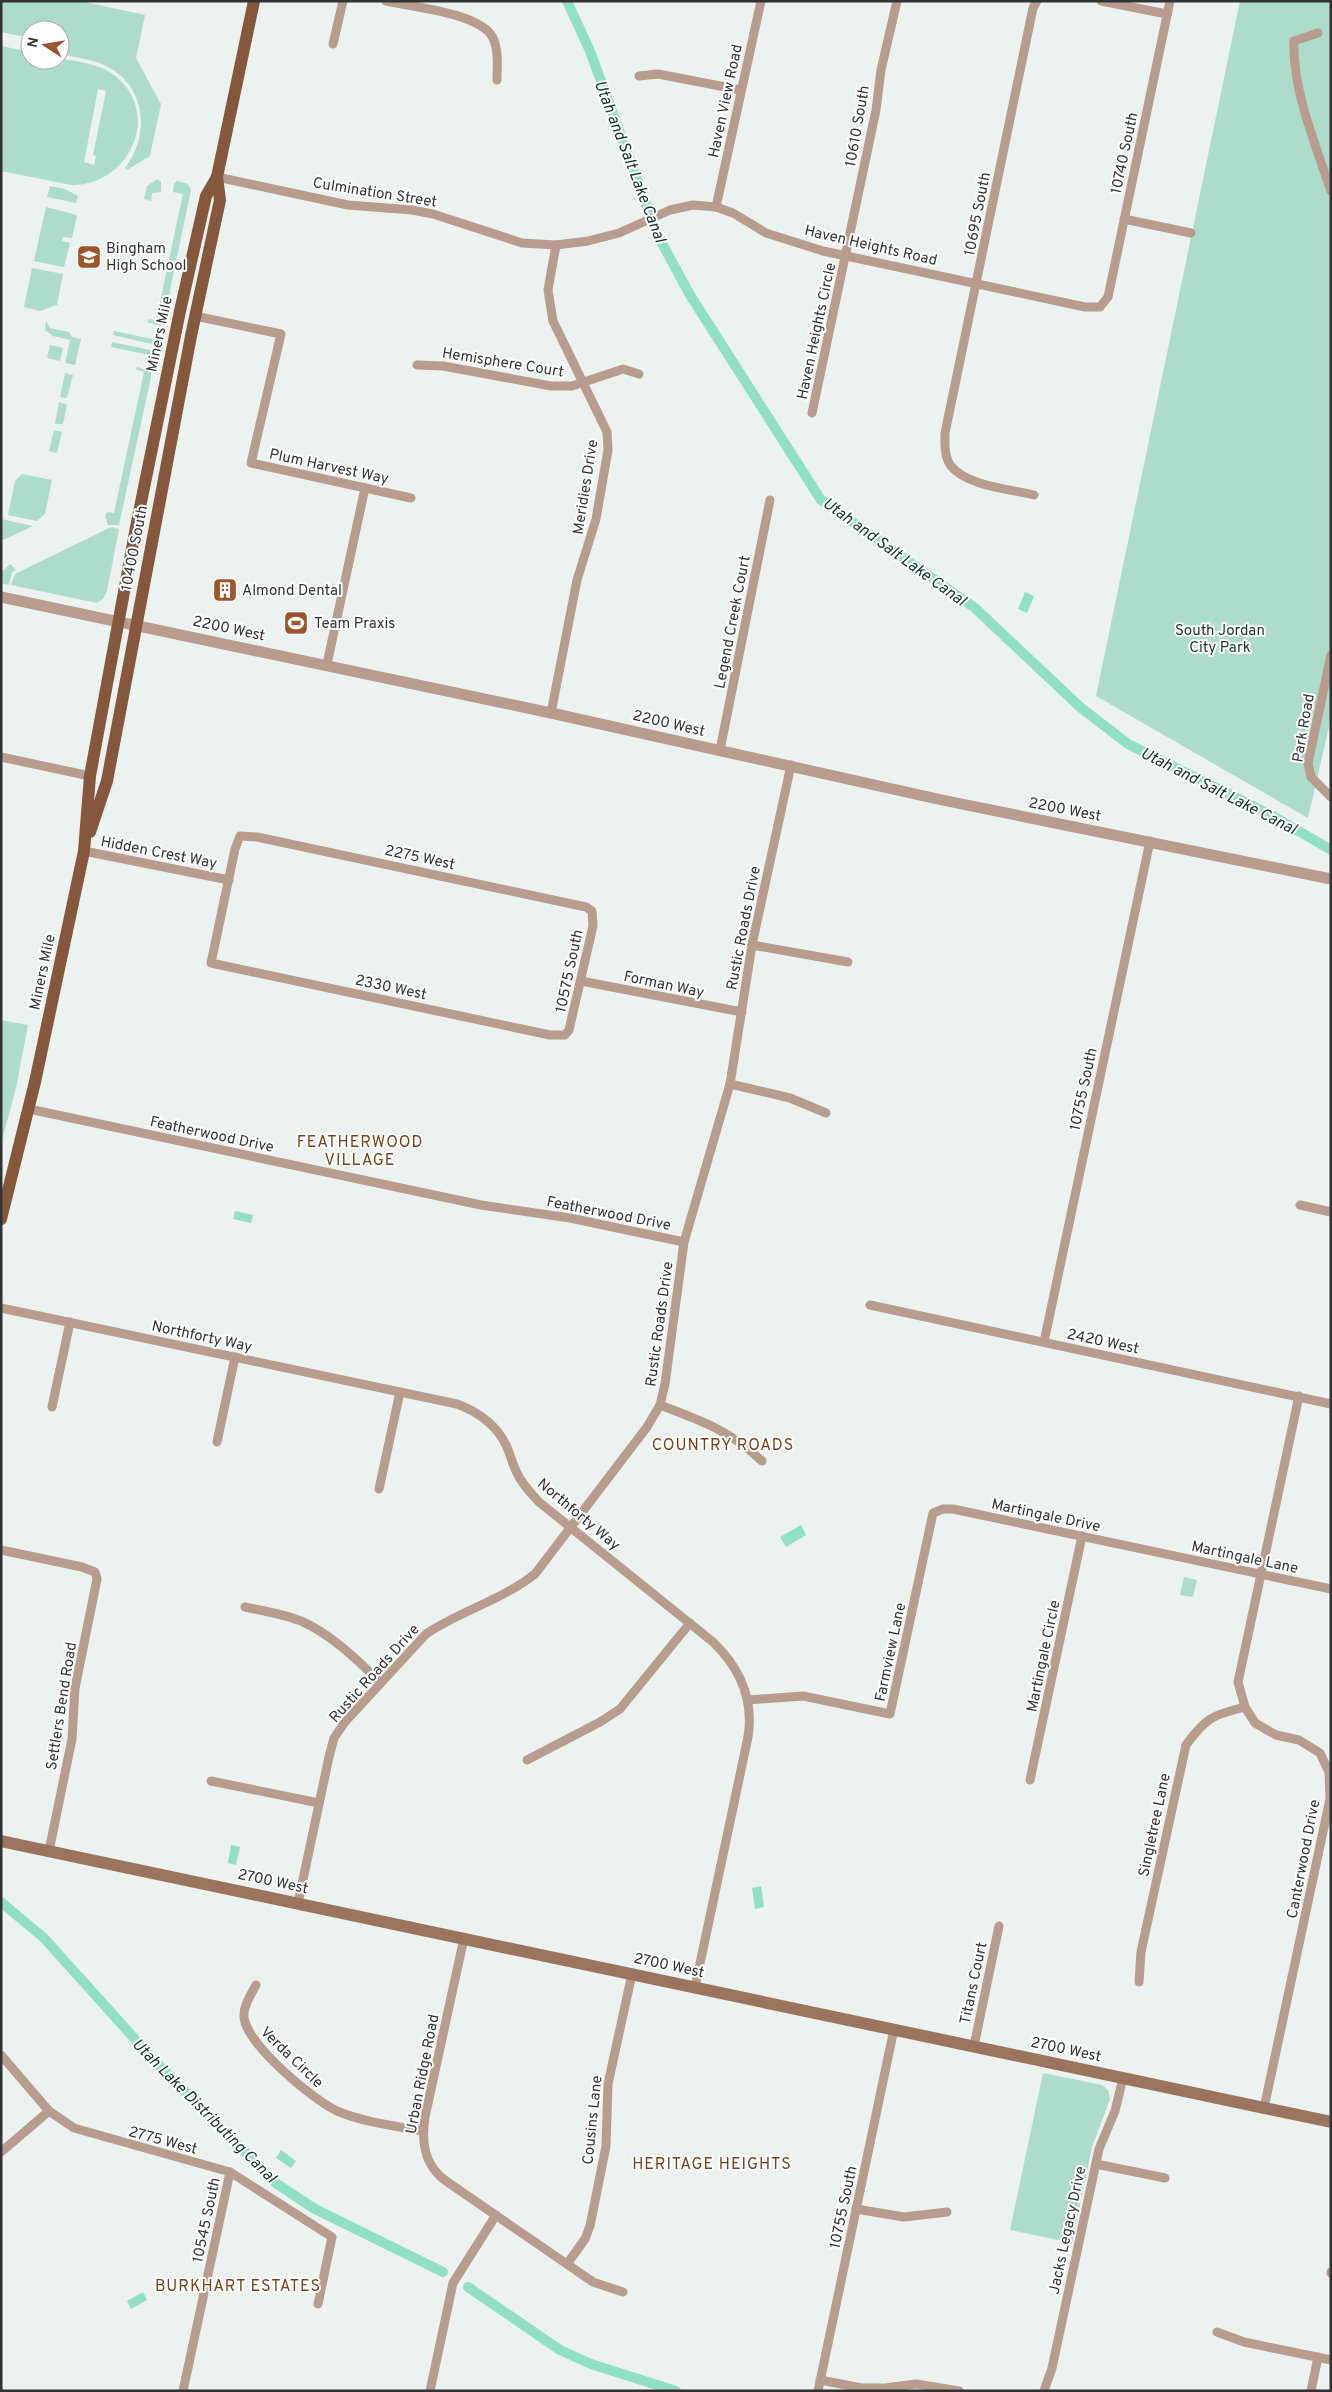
<svg xmlns="http://www.w3.org/2000/svg" width="1332" height="2392" viewBox="0 0 1332 2392" font-family="Overpass,sans-serif">
<style>
.green{fill:#addccb;fill-rule:evenodd}
.water{fill:#91dfc5}
.lines{fill:none;stroke-linecap:round;stroke-linejoin:round}
.canal{stroke:#91dfc5;stroke-width:10}
.minor{stroke:#b89c8e;stroke-width:9}
.tertiary{stroke:#b89c8e;stroke-width:11}
.secondary{stroke:#9b745f;stroke-width:12}
.primary{stroke:#85573d;stroke-width:12}
.labels{text-anchor:middle;stroke-width:4;stroke-linejoin:round;paint-order:stroke}
.street-label{font-size:15px;fill:#313433;stroke:#fff}
.poi-label{font-size:15px;fill:#313433;stroke:#fff;text-anchor:start}
.park-label{font-size:15px;fill:#14392e;stroke:#fff}
.water-label{font-size:16px;font-style:italic;fill:#0d3227;stroke:#fff}
.neighbourhood-label{font-size:16px;letter-spacing:1px;fill:#7b3e16;stroke:#fff}
</style>
<rect width="100%" height="100%" fill="#ebf2ef"/>
<g class="green">
<path d="M1,1H80L145,15L136,58L161,104L150,156L127,170L125,168C149,137 147,91 112,69C97,60 80,58 64,55L66,46L60,44V30H30V38L1,32Z"/>
<polygon points="1240,1 1331,1 1331,718 1308,818 1096,696"/>
<path d="M1,46L30,52V60H60V58C77,62 96,63 111,73C164,109 132,186 71,185L1,171ZM98,89L106,91L93,155L96,156L94,165L84,162Z"/>
<polygon points="157,179 161,182 161,192 152,193 151,201 144,199 147,186"/>
<polygon points="177,181 188,184 191,190 163,324 160,326 147,322 149,319 156,321 183,194 173,192 174,184"/>
<polygon points="50,186 65,189 78,196 76,203 47,197"/>
<polygon points="46,207 77,215 72,238 63,237 62,241 70,243 64,267 34,261"/>
<polygon points="32,268 63,274 57,305 40,311 24,307"/>
<polygon points="46,321 50,328 69,332 72,337 81,339 75,365 65,363 70,340 53,336 45,330"/>
<polygon points="114,331 157,340 156,345 113,335"/>
<polygon points="112,342 155,351 154,356 111,347"/>
<polygon points="50,345 63,348 60,361 47,358"/>
<polygon points="138,367 151,372 151,377 119,525 108,525 105,516 107,512 114,513 144,372 135,369"/>
<polygon points="65,373 73,375 67,398 60,397"/>
<polygon points="59,402 67,405 63,424 55,424"/>
<polygon points="54,430 62,432 57,453 49,451"/>
<polygon points="22,474 52,480 45,514 37,521 8,515 15,481"/>
<polygon points="1,519 33,526 1,541"/>
<polygon points="111,527 119,529 107,591 103,599 97,603 11,585 15,574"/>
<polygon points="10,564 16,570 12,573 9,585 1,583 2,572"/>
<polygon points="1,1020 28,1025 16,1088 1,1144"/>
<polygon points="1184,1577 1197,1580 1193,1597 1180,1595"/>
<polygon points="1043,2073 1102,2085 1108,2090 1110,2099 1092,2147 1072,2243 1010,2230"/>
</g>
<g class="water">
<polygon points="1025,592 1034,596 1027,613 1018,609"/>
<polygon points="235,1211 253,1215 251,1223 233,1219"/>
<polygon points="801,1525 806,1535 786,1547 780,1537"/>
<polygon points="231,1845 240,1847 236,1865 228,1863"/>
<polygon points="761,1886 764,1907 755,1909 752,1888"/>
<polygon points="281,2150 296,2161 291,2168 276,2158"/>
<polygon points="143,2292 147,2300 131,2309 127,2301"/>
</g>
<g class="lines">
<g class="canal">
<polyline points="567,1 590,51 657,234 690,295 821,500 975,608 1080,707 1128,744 1273,816 1331,850"/>
<polyline points="1,1902 44,1938 153,2059 277,2184 315,2209 443,2272"/>
<polyline points="468,2287 560,2350 591,2364 676,2391"/>
</g>
<g class="minor">
<path d="M386,1C413,7 481,13 493,38C499,51 497,67 497,80"/>
<polyline points="1101,1 1167,14"/>
<path d="M1318,33L1294,41C1292,89 1316,146 1331,191"/>
<polyline points="333,44 343,1"/>
<polyline points="639,76 658,74 741,90"/>
<polyline points="217,177 348,205 412,210 433,214 522,243 556,245 588,241 619,233 670,210 693,205 716,207 733,213 766,233 823,251 1085,307 1100,307 1108,297 1170,1"/>
<polyline points="716,207 761,1"/>
<polyline points="1124,219 1191,233"/>
<polyline points="195,316 281,334 251,463 411,498"/>
<polyline points="417,365 443,366 551,386 572,386 623,369 639,374"/>
<polyline points="812,413 876,110 881,70 897,1"/>
<path d="M1034,495C1010,489 967,486 951,466C944,457 945,444 945,433L1033,8L1037,1"/>
<polyline points="1331,655 1308,763 1311,777 1331,797"/>
<polyline points="327,664 365,488"/>
<polyline points="551,713 577,580 596,519 608,450 607,432 553,321 548,290 556,245"/>
<polyline points="720,750 770,500"/>
<polyline points="1,757 90,776"/>
<polygon points="240,836 257,837 586,907 592,911 593,926 569,1030 565,1035 550,1035 211,963 235,849"/>
<polyline points="84,851 229,880"/>
<polyline points="752,945 848,962"/>
<polyline points="581,981 742,1012"/>
<polyline points="730,1084 790,1098 826,1113"/>
<polyline points="29,1109 481,1205 570,1218 684,1242"/>
<polyline points="1300,1205 1331,1212"/>
<polyline points="870,1305 1331,1404"/>
<path d="M1,1308L457,1404C478,1412 496,1424 506,1445C510,1453 512,1463 516,1471C521,1483 530,1492 539,1502L713,1642C740,1668 754,1699 748,1737L695,1987"/>
<polyline points="1044,1342 1150,841"/>
<path d="M660,1405C700,1420 731,1431 762,1461"/>
<polyline points="52,1407 70,1322"/>
<polyline points="217,1442 235,1357"/>
<polyline points="379,1489 400,1392"/>
<polyline points="1,1550 82,1567 95,1572 97,1579 75,1688 72,1739 49,1851"/>
<path d="M245,1607C264,1611 283,1614 301,1621C331,1634 357,1660 380,1682"/>
<polyline points="748,1700 803,1696 890,1714 933,1513 943,1509 953,1509 1331,1589"/>
<polyline points="527,1760 600,1722 620,1709 690,1623"/>
<polyline points="1030,1780 1082,1536"/>
<polyline points="211,1781 319,1803"/>
<path d="M298,1903L329,1757L334,1738L345,1722L426,1634C460,1611 502,1600 535,1574L647,1427L660,1405L665,1384L684,1242L730,1084L752,945L791,765"/>
<path d="M464,1938L425,2117C421,2142 424,2165 446,2181L593,2282L623,2292"/>
<path d="M1139,1982L1141,1952L1186,1745C1206,1718 1212,1715 1245,1707"/>
<path d="M256,1985C251,1995 243,2006 244,2017C246,2044 313,2100 337,2111C363,2122 395,2126 423,2131"/>
<polyline points="974,2046 999,1926"/>
<polyline points="1,2055 49,2111 74,2128 230,2172 332,2237 318,2304"/>
<polyline points="1264,2108 1330,1799 1329,1772 1320,1753 1299,1740 1276,1735 1255,1723 1245,1707 1238,1682 1299,1396"/>
<polyline points="1,2152 49,2111"/>
<polyline points="1096,2164 1165,2178"/>
<polyline points="856,2209 904,2217 947,2212"/>
<polyline points="567,2264 585,2239 590,2226 606,2146 608,2084 632,1974"/>
<polyline points="1331,2273 1331,2272"/>
<polyline points="1217,2332 1244,2342 1331,2360"/>
<polyline points="820,2380 862,2388 885,2388 916,2384 959,2391"/>
<polyline points="183,2391 230,2172"/>
<polyline points="430,2391 453,2283 496,2215"/>
<polyline points="818,2391 894,2029"/>
<polyline points="1044,2391 1052,2368 1099,2149 1115,2111 1123,2078"/>
<polyline points="1311,2391 1318,2357"/>
</g>
<polyline class="tertiary" points="1,597 551,713 942,800 1331,879"/>
<polyline class="secondary" points="1,1841 1331,2122"/>
<g class="primary">
<polyline points="90,832 107,781 191,336 220,200 217,177 254,1"/>
<polyline points="1,1219 35,1082 84,851 90,776 136,527 180,311 206,196 217,177"/>
</g>
</g>
<defs>
<symbol id="school-square" viewBox="-11 -11 22 22"><rect x="-9" y="-9" width="18" height="18" rx="4" fill="#9c562c" stroke="#fff"/><path d="M0-5L7-2L0 1L-7-2ZM-4 1L0 2.5L4 1V4Q0 6-4 4Z" fill="#fff"/></symbol>
<symbol id="building-square" viewBox="-11 -11 22 22"><rect x="-9" y="-9" width="18" height="18" rx="4" fill="#9c562c" stroke="#fff"/><path d="M-4-6H4V6H1V3H-1V6H-4ZM-2.5-4.3h1.7v1.8h-1.7ZM.8-4.3h1.7v1.8H.8ZM-2.5-1h1.7V.8h-1.7ZM.8-1h1.7V.8H.8Z" fill="#fff"/></symbol>
<symbol id="stadium-square" viewBox="-11 -11 22 22"><rect x="-9" y="-9" width="18" height="18" rx="4" fill="#9c562c" stroke="#fff"/><path d="M0-5a6.5 5 0 1 0 0 10a6.5 5 0 1 0 0-10ZM-3.5-1.8h7v3.6h-7Z" fill="#fff"/></symbol>
</defs>
<g fill-rule="evenodd">
<use href="#school-square" x="75" y="243" width="28" height="28"/>
<use href="#building-square" x="211" y="576" width="28" height="28"/>
<use href="#stadium-square" x="282" y="609" width="28" height="28"/>
</g>
<g class="labels">
<g class="street-label">
<text transform="translate(725 101) rotate(-78)" y="5">Haven View Road</text>
<text transform="translate(857 126) rotate(-80)" y="5">10610 South</text>
<text transform="translate(1124 153) rotate(-78)" y="5">10740 South</text>
<text transform="translate(375 192) rotate(9)" y="5">Culmination Street</text>
<text transform="translate(977 214) rotate(-79)" y="5">10695 South</text>
<text transform="translate(871 245) rotate(13)" y="5">Haven Heights Road</text>
<text transform="translate(816 331) rotate(-78)" y="5">Haven Heights Circle</text>
<text transform="translate(159 334) rotate(-78)" y="5">Miners Mile</text>
<text transform="translate(503 362) rotate(9)" y="5">Hemisphere Court</text>
<text transform="translate(329 466) rotate(12)" y="5">Plum Harvest Way</text>
<text transform="translate(585 487) rotate(-81)" y="5">Meridies Drive</text>
<text transform="translate(134 548) rotate(-79)" y="5">10400 South</text>
<text transform="translate(732 622) rotate(-79)" y="5">Legend Creek Court</text>
<text transform="translate(229 628) rotate(12)" y="5">2200 West</text>
<text transform="translate(669 723) rotate(13)" y="5">2200 West</text>
<text transform="translate(1303 728) rotate(-80)" y="5">Park Road</text>
<text transform="translate(1065 809) rotate(11)" y="5">2200 West</text>
<text transform="translate(159 852) rotate(11)" y="5">Hidden Crest Way</text>
<text transform="translate(420 857) rotate(12)" y="5">2275 West</text>
<text transform="translate(743 928) rotate(-79)" y="5">Rustic Roads Drive</text>
<text transform="translate(569 971) rotate(-78)" y="5">10575 South</text>
<text transform="translate(42 972) rotate(-78)" y="5">Miners Mile</text>
<text transform="translate(664 984) rotate(12)" y="5">Forman Way</text>
<text transform="translate(391 987) rotate(12)" y="5">2330 West</text>
<text transform="translate(1083 1089) rotate(-78)" y="5">10755 South</text>
<text transform="translate(212 1134) rotate(12)" y="5">Featherwood Drive</text>
<text transform="translate(609 1213) rotate(11)" y="5">Featherwood Drive</text>
<text transform="translate(659 1324) rotate(-82)" y="5">Rustic Roads Drive</text>
<text transform="translate(202 1336) rotate(12)" y="5">Northforty Way</text>
<text transform="translate(1103 1341) rotate(12)" y="5">2420 West</text>
<text transform="translate(579 1514) rotate(40)" y="5">Northforty Way</text>
<text transform="translate(1046 1515) rotate(12)" y="5">Martingale Drive</text>
<text transform="translate(1245 1557) rotate(12)" y="5">Martingale Lane</text>
<text transform="translate(890 1652) rotate(-78)" y="5">Farmview Lane</text>
<text transform="translate(1043 1656) rotate(-78)" y="5">Martingale Circle</text>
<text transform="translate(374 1673) rotate(-48)" y="5">Rustic Roads Drive</text>
<text transform="translate(61 1706) rotate(-81)" y="5">Settlers Bend Road</text>
<text transform="translate(1154 1825) rotate(-78)" y="5">Singletree Lane</text>
<text transform="translate(1303 1859) rotate(-79)" y="5">Canterwood Drive</text>
<text transform="translate(273 1881) rotate(12)" y="5">2700 West</text>
<text transform="translate(669 1965) rotate(12)" y="5">2700 West</text>
<text transform="translate(973 1983) rotate(-78)" y="5">Titans Court</text>
<text transform="translate(1066 2049) rotate(12)" y="5">2700 West</text>
<text transform="translate(292 2057) rotate(44)" y="5">Verda Circle</text>
<text transform="translate(422 2074) rotate(-79)" y="5">Urban Ridge Road</text>
<text transform="translate(592 2120) rotate(-84)" y="5">Cousins Lane</text>
<text transform="translate(163 2140) rotate(15)" y="5">2775 West</text>
<text transform="translate(843 2207) rotate(-78)" y="5">10755 South</text>
<text transform="translate(206 2220) rotate(-78)" y="5">10545 South</text>
<text transform="translate(1067 2230) rotate(-78)" y="5">Jacks Legacy Drive</text>
</g>
<g class="poi-label">
<text x="106" y="253">Bingham<tspan x="106" dy="17">High School</tspan></text>
<text x="242" y="595">Almond Dental</text>
<text x="314" y="628">Team Praxis</text>
</g>
<g class="park-label">
<text x="1220" y="635">South Jordan<tspan x="1220" dy="17">City Park</tspan></text>
</g>
<g class="water-label">
<text transform="translate(631 161) rotate(69)" y="6">Utah and Salt Lake Canal</text>
<text transform="translate(895 551) rotate(36)" y="6">Utah and Salt Lake Canal</text>
<text transform="translate(1219 790) rotate(27)" y="6">Utah and Salt Lake Canal</text>
<text transform="translate(205 2110) rotate(45)" y="6">Utah Lake Distributing Canal</text>
</g>
<g class="neighbourhood-label">
<text x="360" y="1147">FEATHERWOOD<tspan x="360" dy="18">VILLAGE</tspan></text>
<text x="723" y="1450">COUNTRY ROADS</text>
<text x="712" y="2169">HERITAGE HEIGHTS</text>
<text x="238" y="2291">BURKHART ESTATES</text>
</g>
</g>
<rect width="1332" height="2392" fill="none" stroke="#313433" stroke-width="5"/>
<g transform="translate(45 45) rotate(282)"><circle r="24" fill="#ffffff" stroke="#adaead"/>
<path d="M0-4L9 19L0 12L-9 19Z" fill="#9c562c"/>
<text y="-8" font-size="14" font-weight="bold" text-anchor="middle" fill="#313433">N</text>
</g>
</svg>
